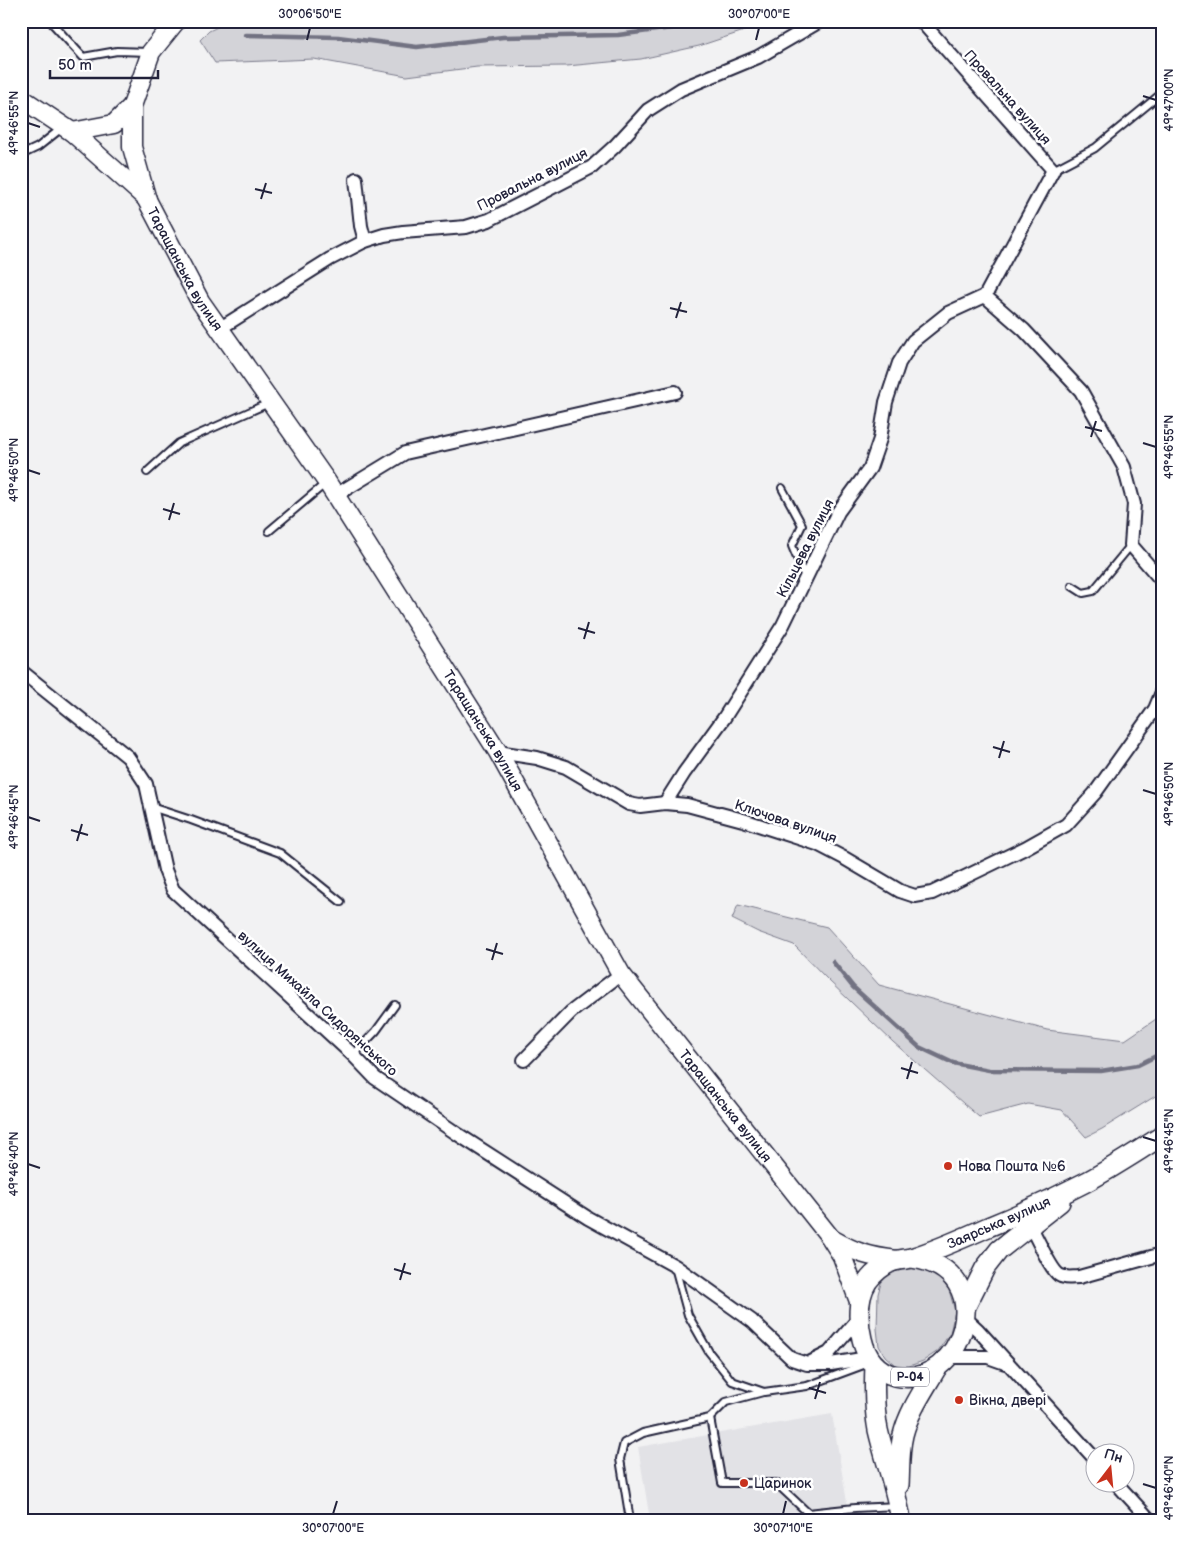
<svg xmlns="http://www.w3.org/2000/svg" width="1183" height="1541" viewBox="0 0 1183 1541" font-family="'Balsamiq Sans',sans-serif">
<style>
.built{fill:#e2e2e6}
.green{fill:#d3d3d8;stroke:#7a7a8a}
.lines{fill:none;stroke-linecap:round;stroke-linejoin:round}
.stream{stroke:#727282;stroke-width:4.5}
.lane-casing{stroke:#22223b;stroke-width:10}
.street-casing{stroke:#22223b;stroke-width:16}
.secondary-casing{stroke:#22223b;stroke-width:21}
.primary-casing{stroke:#22223b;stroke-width:22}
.lane{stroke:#fff;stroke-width:6}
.street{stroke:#fff;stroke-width:12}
.secondary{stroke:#fff;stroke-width:18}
.primary{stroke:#fff;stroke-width:19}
.ticks{fill:none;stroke:#22223b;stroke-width:2}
.poi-dot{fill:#c8321e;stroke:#fff;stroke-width:2}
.labels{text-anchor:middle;stroke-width:5;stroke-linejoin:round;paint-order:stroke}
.shield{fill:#fff;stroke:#646476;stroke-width:1}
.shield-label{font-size:12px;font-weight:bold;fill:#22223b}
.street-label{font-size:14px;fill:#22223b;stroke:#fff}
.poi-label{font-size:14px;fill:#22223b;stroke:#fff;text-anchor:start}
.neatline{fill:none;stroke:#22223b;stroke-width:2}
.ticks-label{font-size:12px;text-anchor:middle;fill:#22223b}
</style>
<rect width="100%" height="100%" fill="#f2f2f3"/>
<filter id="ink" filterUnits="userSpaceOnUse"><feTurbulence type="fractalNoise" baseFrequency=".02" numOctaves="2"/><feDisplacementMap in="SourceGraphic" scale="10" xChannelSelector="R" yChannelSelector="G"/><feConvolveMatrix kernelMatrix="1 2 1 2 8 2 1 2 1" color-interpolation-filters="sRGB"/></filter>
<g filter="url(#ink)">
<polygon class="built" points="832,1414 850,1520 650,1520 638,1447"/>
<g class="green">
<polygon points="230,21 354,21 400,27 477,23 488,21 767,21 747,30 699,46 641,59 567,66 477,67 407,76 314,59 215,63 200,40 209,31"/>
<polygon points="738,905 827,927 879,985 1047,1030 1125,1040 1162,1015 1162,1092 1102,1129 1086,1137 1062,1110 1028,1104 979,1117 893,1042 828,980 794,945 758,932 732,919"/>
<polygon points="911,1265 940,1275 949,1290 955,1311 950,1333 938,1351 923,1361 909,1366 895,1365 885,1356 879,1346 877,1329 878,1294 881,1283 887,1275"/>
</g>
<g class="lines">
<g class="stream">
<polyline points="245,35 338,37 417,47 503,37 618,35 687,26 701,21"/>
<polyline points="833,962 853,987 919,1047 953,1063 989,1070 1101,1071 1138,1065 1162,1053"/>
</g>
<defs>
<g id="lane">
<polyline points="50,21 83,57 117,51 149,52"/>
<polyline points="21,155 38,147 63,127"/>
<polyline points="1053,170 1095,148 1162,93"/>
<polyline points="147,472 179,443 269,403"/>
<polyline points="782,488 802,525 792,546 805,577"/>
<polyline points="269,531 326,483"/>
<polyline points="1072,586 1083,593 1093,591 1131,545"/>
<polyline points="151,807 191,820 280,853 341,902"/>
<polyline points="353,1055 376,1031 395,1005"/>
<polyline points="675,1267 688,1315 709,1352 732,1381 764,1392 807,1386 869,1363"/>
<polyline points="710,1418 722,1483 776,1483 808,1513 855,1508 898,1506"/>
<polyline points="630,1520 620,1459 624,1443 643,1433 710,1418 726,1402 763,1392"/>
</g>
<g id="street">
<polyline points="921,21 1053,170 985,296"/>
<polyline points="356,179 361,226 365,241"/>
<polyline points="219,329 330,259 365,241 384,235 403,232 466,227 489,220 592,167 615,146 648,110 681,89 758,57 820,21"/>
<polyline points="336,495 405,453 675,392"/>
<polyline points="21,671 128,757 146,784 165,870 173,890 353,1055 375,1078 459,1135 588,1218 675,1266 752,1321 792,1359 807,1364 831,1364 868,1358"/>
<polyline points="498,752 537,758 566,767 629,804 640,806 665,803 687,805 743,820 817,844 844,858 900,891 915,896 932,893 1025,848 1066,825 1095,793 1155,709 1162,692"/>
<polyline points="665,803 684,773 724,718 783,625 838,512 870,468 880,439 886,402 899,363 913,341 948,313 985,296 1024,330 1081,391 1124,467 1134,504 1131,545 1162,581"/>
<polyline points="524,1060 571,1012 621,974"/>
<path d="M1030,1226C1037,1237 1050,1269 1059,1275C1065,1279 1072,1277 1079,1277L1162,1254"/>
<polyline points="965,1318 978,1330 1096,1460"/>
<polyline points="948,1357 988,1357 1005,1363"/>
<polyline points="811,1362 829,1353 860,1317"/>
<polyline points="1117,1484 1150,1520"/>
</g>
<g id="secondary">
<path id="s1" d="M176,21L151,52L132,106V147L147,200L200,301L327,482L498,752L621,974L830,1237L842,1256L860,1304"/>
<polyline points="21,98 72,132 147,199"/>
<polyline points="72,132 114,124 132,106"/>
<path d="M832,1239C856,1253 870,1257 897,1260"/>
</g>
<g id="primary">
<path id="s2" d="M912,1258C1003,1270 963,1391 895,1376C876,1371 866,1357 862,1339C857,1319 857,1290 873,1275C880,1268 890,1261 899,1260C904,1259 909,1259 914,1257C939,1249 963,1238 988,1227C1020,1214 1053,1199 1084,1183C1111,1169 1136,1152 1162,1136"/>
<polyline points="966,1306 985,1268 999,1250 1060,1202"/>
<path d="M875,1365C874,1387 874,1409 878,1430C885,1460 896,1489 901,1520"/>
<path d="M899,1485C900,1469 899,1451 903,1435C909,1411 924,1390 936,1369"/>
</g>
</defs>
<use href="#lane" class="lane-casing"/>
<use href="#street" class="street-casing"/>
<use href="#secondary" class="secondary-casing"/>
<use href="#primary" class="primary-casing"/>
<use href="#lane" class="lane"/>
<use href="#street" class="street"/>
<use href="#secondary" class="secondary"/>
<use href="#primary" class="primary"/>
</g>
</g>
<path class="ticks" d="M307,40L310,28M756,40L759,28M1143,96L1156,100M28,123L40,127M255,189L272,193M261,199L266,183M670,308L687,312M676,318L681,302M1085,427L1102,431M1091,437L1096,421M1143,443L1156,447M28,470L40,474M163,509L180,514M169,520L174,503M578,628L595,633M584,639L589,622M993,747L1010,752M999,758L1004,741M1143,790L1156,794M28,817L40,821M71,830L88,835M77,841L82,824M486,949L503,954M492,960L497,943M901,1068L918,1073M907,1079L912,1062M1143,1137L1156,1141M28,1164L40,1168M394,1269L411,1274M400,1280L405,1263M809,1388L826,1393M815,1399L820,1382M1143,1484L1156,1488M333,1514L337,1501M783,1514L786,1501"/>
<g class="poi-dot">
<circle cx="948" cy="1166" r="5"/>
<circle cx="959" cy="1400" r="5"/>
<circle cx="744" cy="1483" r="5"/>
</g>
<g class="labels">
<rect class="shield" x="891" y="1367.5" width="38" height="19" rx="4"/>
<g class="shield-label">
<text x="910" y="1381">Р-04</text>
</g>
<g class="street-label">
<text transform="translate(1008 97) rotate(48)" y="5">Провальна вулиця</text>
<text transform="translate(532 179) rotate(-27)" y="5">Провальна вулиця</text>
<text dy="5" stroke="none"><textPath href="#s1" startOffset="272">Таращанська вулиця</textPath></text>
<text transform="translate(805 548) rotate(-63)" y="5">Кільцева вулиця</text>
<text dy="5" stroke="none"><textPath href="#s1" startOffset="822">Таращанська вулиця</textPath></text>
<text transform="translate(786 821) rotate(19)" y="5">Ключова вулиця</text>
<text transform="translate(318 1003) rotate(42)" y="5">вулиця Михайла Сидорянського</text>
<text dy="5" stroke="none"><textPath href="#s1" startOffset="1270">Таращанська вулиця</textPath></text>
<text dy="5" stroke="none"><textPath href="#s2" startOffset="449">Заярська вулиця</textPath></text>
</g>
<g class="poi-label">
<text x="958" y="1171">Нова Пошта №6</text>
<text x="969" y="1405">Вікна, двері</text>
<text x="754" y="1488">Царинок</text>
</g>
</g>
<rect width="1183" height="1541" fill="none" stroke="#fff" stroke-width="55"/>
<g transform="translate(1110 1468) rotate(16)"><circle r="24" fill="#ffffff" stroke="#a7a7b1"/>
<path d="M0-4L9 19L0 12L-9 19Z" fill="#c8321e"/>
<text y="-8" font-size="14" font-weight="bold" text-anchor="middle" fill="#22223b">Пн</text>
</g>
<path d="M50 70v8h108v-8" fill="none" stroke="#22223b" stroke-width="2.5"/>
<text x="58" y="70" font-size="15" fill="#22223b" stroke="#ffffff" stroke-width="4" paint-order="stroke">50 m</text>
<rect x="28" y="28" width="1128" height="1486" class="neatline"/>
<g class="ticks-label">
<text x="310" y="18">30°06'50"E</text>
<text x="759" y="18">30°07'00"E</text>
<text transform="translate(1169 100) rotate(-90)" y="4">49°47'00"N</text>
<text transform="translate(14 123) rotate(-90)" y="4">49°46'55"N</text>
<text transform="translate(1169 447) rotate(-90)" y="4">49°46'55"N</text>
<text transform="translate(14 470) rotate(-90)" y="4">49°46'50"N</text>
<text transform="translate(1169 794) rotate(-90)" y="4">49°46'50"N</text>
<text transform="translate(14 817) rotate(-90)" y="4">49°46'45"N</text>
<text transform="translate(1169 1141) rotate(-90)" y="4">49°46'45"N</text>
<text transform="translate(14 1164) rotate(-90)" y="4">49°46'40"N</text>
<text transform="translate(1169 1488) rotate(-90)" y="4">49°46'40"N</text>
<text x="333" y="1532">30°07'00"E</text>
<text x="783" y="1532">30°07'10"E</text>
</g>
</svg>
